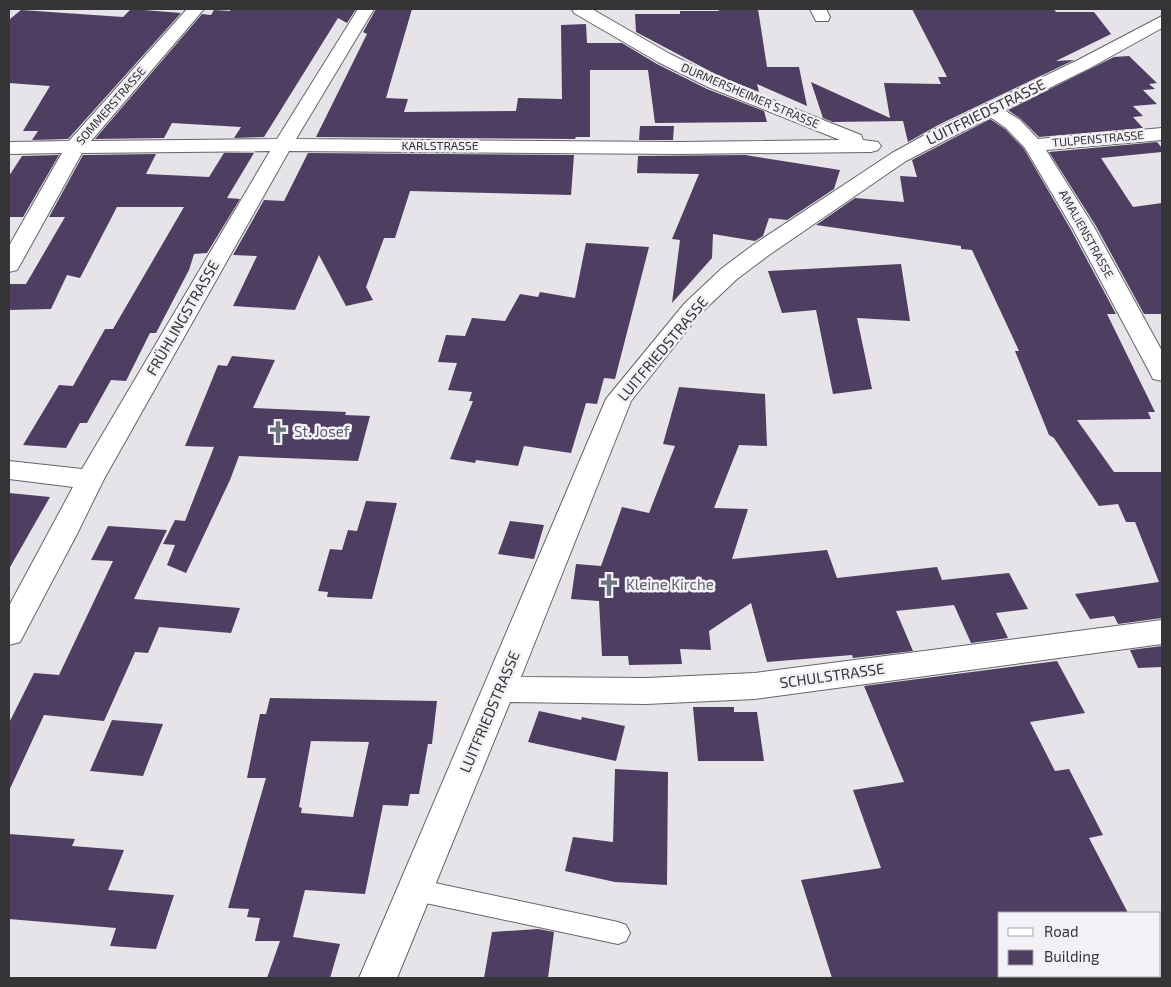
<svg xmlns="http://www.w3.org/2000/svg" width="1171" height="987" viewBox="0 0 1171 987" font-family="'Exo 2',sans-serif">
<style>
.building{fill:#4e3e62;fill-rule:evenodd}
.lines{fill:none;stroke-linecap:round;stroke-linejoin:round}
.service-casing{stroke:#656468;stroke-width:2}
.minor-casing{stroke:#656468;stroke-width:2}
.service{fill:#fff;fill-rule:evenodd}
.minor{fill:#fff;fill-rule:evenodd}
.labels{text-anchor:middle;stroke-width:5;stroke-linejoin:round;paint-order:stroke}
.far-street-label{font-size:12px;fill:#353436;stroke:#f3f1f5}
.street-label{font-size:15px;fill:#353436;stroke:#f3f1f5}
.worship-label{font-size:15px;fill:#5b616d;stroke:#f3f1f5;text-anchor:start}
</style>
<rect width="100%" height="100%" fill="#e6e4e8"/>
<g class="building">
<polygon points="131,9 181,13 68,139 32,140 38,131 23,131 50,86 9,83 9,24 10,19 21,10 123,17"/>
<polygon points="231,9 356,9 347,23 338,18 264,137 234,138 241,127 172,123 164,138 95,139 202,14 211,15 214,10 230,11"/>
<polygon points="376,9 412,9 386,98 408,99 404,112 516,111 518,98 562,99 561,25 586,24 587,43 622,43 657,64 707,89 764,111 767,122 655,123 648,70 590,70 590,137 576,137 575,139 316,137 367,34 363,32"/>
<polygon points="718,9 758,9 767,67 799,67 807,106 757,84 759,92 721,77 636,32 635,14 680,14 680,11 719,11"/>
<polygon points="912,9 1054,9 1056,12 1094,12 1111,34 1056,61 1074,60 940,124 908,142 903,121 833,122 823,118 811,82 890,118 884,83 941,84 938,77 947,77"/>
<polygon points="1129,56 1157,83 1149,84 1155,89 1143,90 1157,104 1133,106 1143,116 1133,117 1143,128 1039,137 1021,119 1008,110 1114,57"/>
<polygon points="990,119 1005,129 1024,149 1070,228 1116,314 1107,314 1155,412 1148,412 1151,419 1077,420 1114,472 1162,472 1162,618 1118,624 1114,616 1090,619 1075,594 1159,582 1135,522 1126,522 1118,504 1099,506 1054,438 1049,435 1015,351 1019,351 972,250 961,249 961,246 816,225 855,198 904,202 900,176 917,177 912,160"/>
<polygon points="640,126 674,126 673,140 639,140"/>
<polygon points="1157,142 1162,148 1162,152 1101,158 1133,207 1162,203 1162,314 1144,314 1096,226 1049,152"/>
<polygon points="224,153 254,153 227,198 240,199 207,253 194,254 189,270 156,333 150,333 126,381 111,380 87,423 80,423 66,448 23,445 59,385 73,386 105,329 113,329 184,207 117,207 80,278 67,275 51,309 9,310 9,284 26,284 65,217 49,217 83,155 156,154 146,174 209,177"/>
<polygon points="308,153 574,155 571,195 410,191 395,238 384,238 366,287 373,300 346,306 319,255 295,310 233,306 257,256 233,255 264,200 284,201"/>
<polygon points="59,155 23,217 9,217 9,176 22,156"/>
<polygon points="745,155 840,170 834,189 787,220 769,218 763,236 755,241 713,234 712,258 672,303 680,240 672,239 699,174 637,173 638,156"/>
<polygon points="586,243 649,247 615,379 604,378 597,404 586,403 571,453 524,446 518,466 476,460 475,463 450,459 473,401 469,401 472,392 448,390 457,363 438,362 446,335 465,336 472,318 505,321 520,294 538,297 540,292 575,298"/>
<polygon points="901,264 910,321 857,318 872,389 833,394 816,310 782,313 768,271"/>
<polygon points="232,356 275,360 253,408 346,412 345,415 370,416 358,461 239,456 230,480 186,573 167,565 175,545 163,544 175,520 185,521 214,447 185,446 218,365 227,366"/>
<polygon points="679,387 765,394 767,446 739,445 714,508 748,509 732,559 827,550 837,578 937,567 942,580 1009,573 1028,609 996,613 1008,638 971,643 954,605 896,611 913,651 853,658 852,655 767,662 751,603 709,631 711,650 680,649 682,664 629,665 628,656 602,656 599,601 571,599 576,564 601,566 622,507 649,513 675,446 663,444"/>
<polygon points="9,493 50,497 9,569"/>
<polygon points="366,501 397,503 372,599 327,597 328,592 318,591 330,549 342,550 348,530 357,531"/>
<polygon points="510,521 544,525 534,559 498,554"/>
<polygon points="108,526 167,530 134,599 240,608 231,633 159,627 148,653 135,652 104,721 44,715 9,791 9,723 34,673 59,675 113,561 91,560"/>
<polygon points="1162,646 1162,667 1138,668 1130,650"/>
<polygon points="1057,661 1085,713 1030,722 1055,771 1069,769 1103,835 1089,838 1128,913 1000,913 1000,978 832,978 801,880 881,868 853,790 904,782 864,686"/>
<path d="M270,698L437,701L432,744H428L419,794H410L408,806L383,805L365,894L305,890L293,937L340,944L330,978H267L280,941H255L260,918L247,917L249,909L228,908L266,778H247L260,714H266ZM311,741L369,742L353,817L301,813L302,808L299,807Z"/>
<polygon points="693,707 734,707 734,712 757,712 764,761 698,761"/>
<polygon points="539,711 581,720 582,717 625,726 616,761 528,742"/>
<polygon points="112,720 163,724 143,776 90,771"/>
<polygon points="615,769 668,772 667,885 615,882 565,871 573,837 613,842"/>
<polygon points="9,834 75,839 72,846 124,850 108,890 174,895 156,949 110,946 116,928 9,919"/>
<polygon points="538,929 554,932 548,978 484,978 492,932"/>
</g>
<g class="lines">
<defs>
<polygon id="service" points="416,879 618,922 626,925 630,933 626,941 618,944 416,901 408,898 404,890 408,882"/>
<g id="minor">
<polygon points="187,9 204,9 91,141 277,139 358,9 374,9 296,139 678,142 840,140 708,87 658,62 574,13 572,9 592,9 670,54 720,79 861,135 863,140 878,142 881,146 878,150 871,152 678,154 289,151 104,479 77,534 20,642 9,645 9,606 73,487 9,479 9,461 82,469 270,151 82,153 20,265 17,270 9,272 9,246 62,153 9,154 9,142 69,141"/>
<polygon points="810,9 826,9 830,17 828,21 816,21"/>
<polygon points="1162,16 1162,28 1090,68 1004,110 1020,120 1038,139 1162,128 1162,140 1046,150 1094,227 1162,351 1162,381 1153,379 1150,373 1072,227 1025,148 1006,128 990,117 906,161 769,255 737,279 700,314 631,401 521,677 646,678 755,673 1162,620 1162,644 755,699 646,704 510,702 397,978 359,978 606,399 684,304 721,269 753,245 892,153 941,126 1078,60"/>
</g>
</defs>
<use href="#service" class="service-casing"/>
<use href="#minor" class="minor-casing"/>
<use href="#service" class="service"/>
<use href="#minor" class="minor"/>
</g>
<defs>
<symbol id="church-bare" viewBox="-9 -9 18 18"><path d="M-1.2-6h2.4v3.5h3.3v2.4h-3.3V6h-2.4V-.1h-3.3v-2.4h3.3Z" fill="#6b7280" stroke="#f3f1f5" stroke-width="2.5" paint-order="stroke"/></symbol>
</defs>
<g fill-rule="evenodd">
<use href="#church-bare" x="262" y="416" width="32" height="32"/>
<use href="#church-bare" x="593" y="569" width="32" height="32"/>
</g>
<g class="labels">
<g class="far-street-label">
<text transform="translate(750 96) rotate(23)" y="4">DURMERSHEIMER STRASSE</text>
<text transform="translate(111 106) rotate(-49)" y="4">SOMMERSTRASSE</text>
<text transform="translate(1098 139) rotate(-5)" y="4">TULPENSTRASSE</text>
<text x="440" y="150">KARLSTRASSE</text>
<text transform="translate(1086 234) rotate(61)" y="4">AMALIENSTRASSE</text>
</g>
<g class="street-label">
<text transform="translate(986 112) rotate(-26)" y="5">LUITFRIEDSTRASSE</text>
<text transform="translate(183 318) rotate(-60)" y="5">FRÜHLINGSTRASSE</text>
<text transform="translate(663 349) rotate(-50)" y="5">LUITFRIEDSTRASSE</text>
<text transform="translate(832 676) rotate(-8)" y="5">SCHULSTRASSE</text>
<text transform="translate(490 712) rotate(-67)" y="5">LUITFRIEDSTRASSE</text>
</g>
<g class="worship-label">
<text x="294" y="437">St. Josef</text>
<text x="626" y="590">Kleine Kirche</text>
</g>
</g>
<rect width="1171" height="987" fill="none" stroke="#353436" stroke-width="20"/>
<rect x="998" y="912" width="162" height="65" fill="#f3f1f5" stroke="#a7a5a9"/>
<rect x="1008" y="928" width="25" height="8" fill="#ffffff" stroke="#a7a5a9"/>
<text x="1044" y="937" font-size="15" fill="#353436">Road</text>
<rect x="1008" y="950" width="25" height="15" fill="#4e3e62" stroke="#a7a5a9"/>
<text x="1044" y="962" font-size="15" fill="#353436">Building</text>
</svg>
